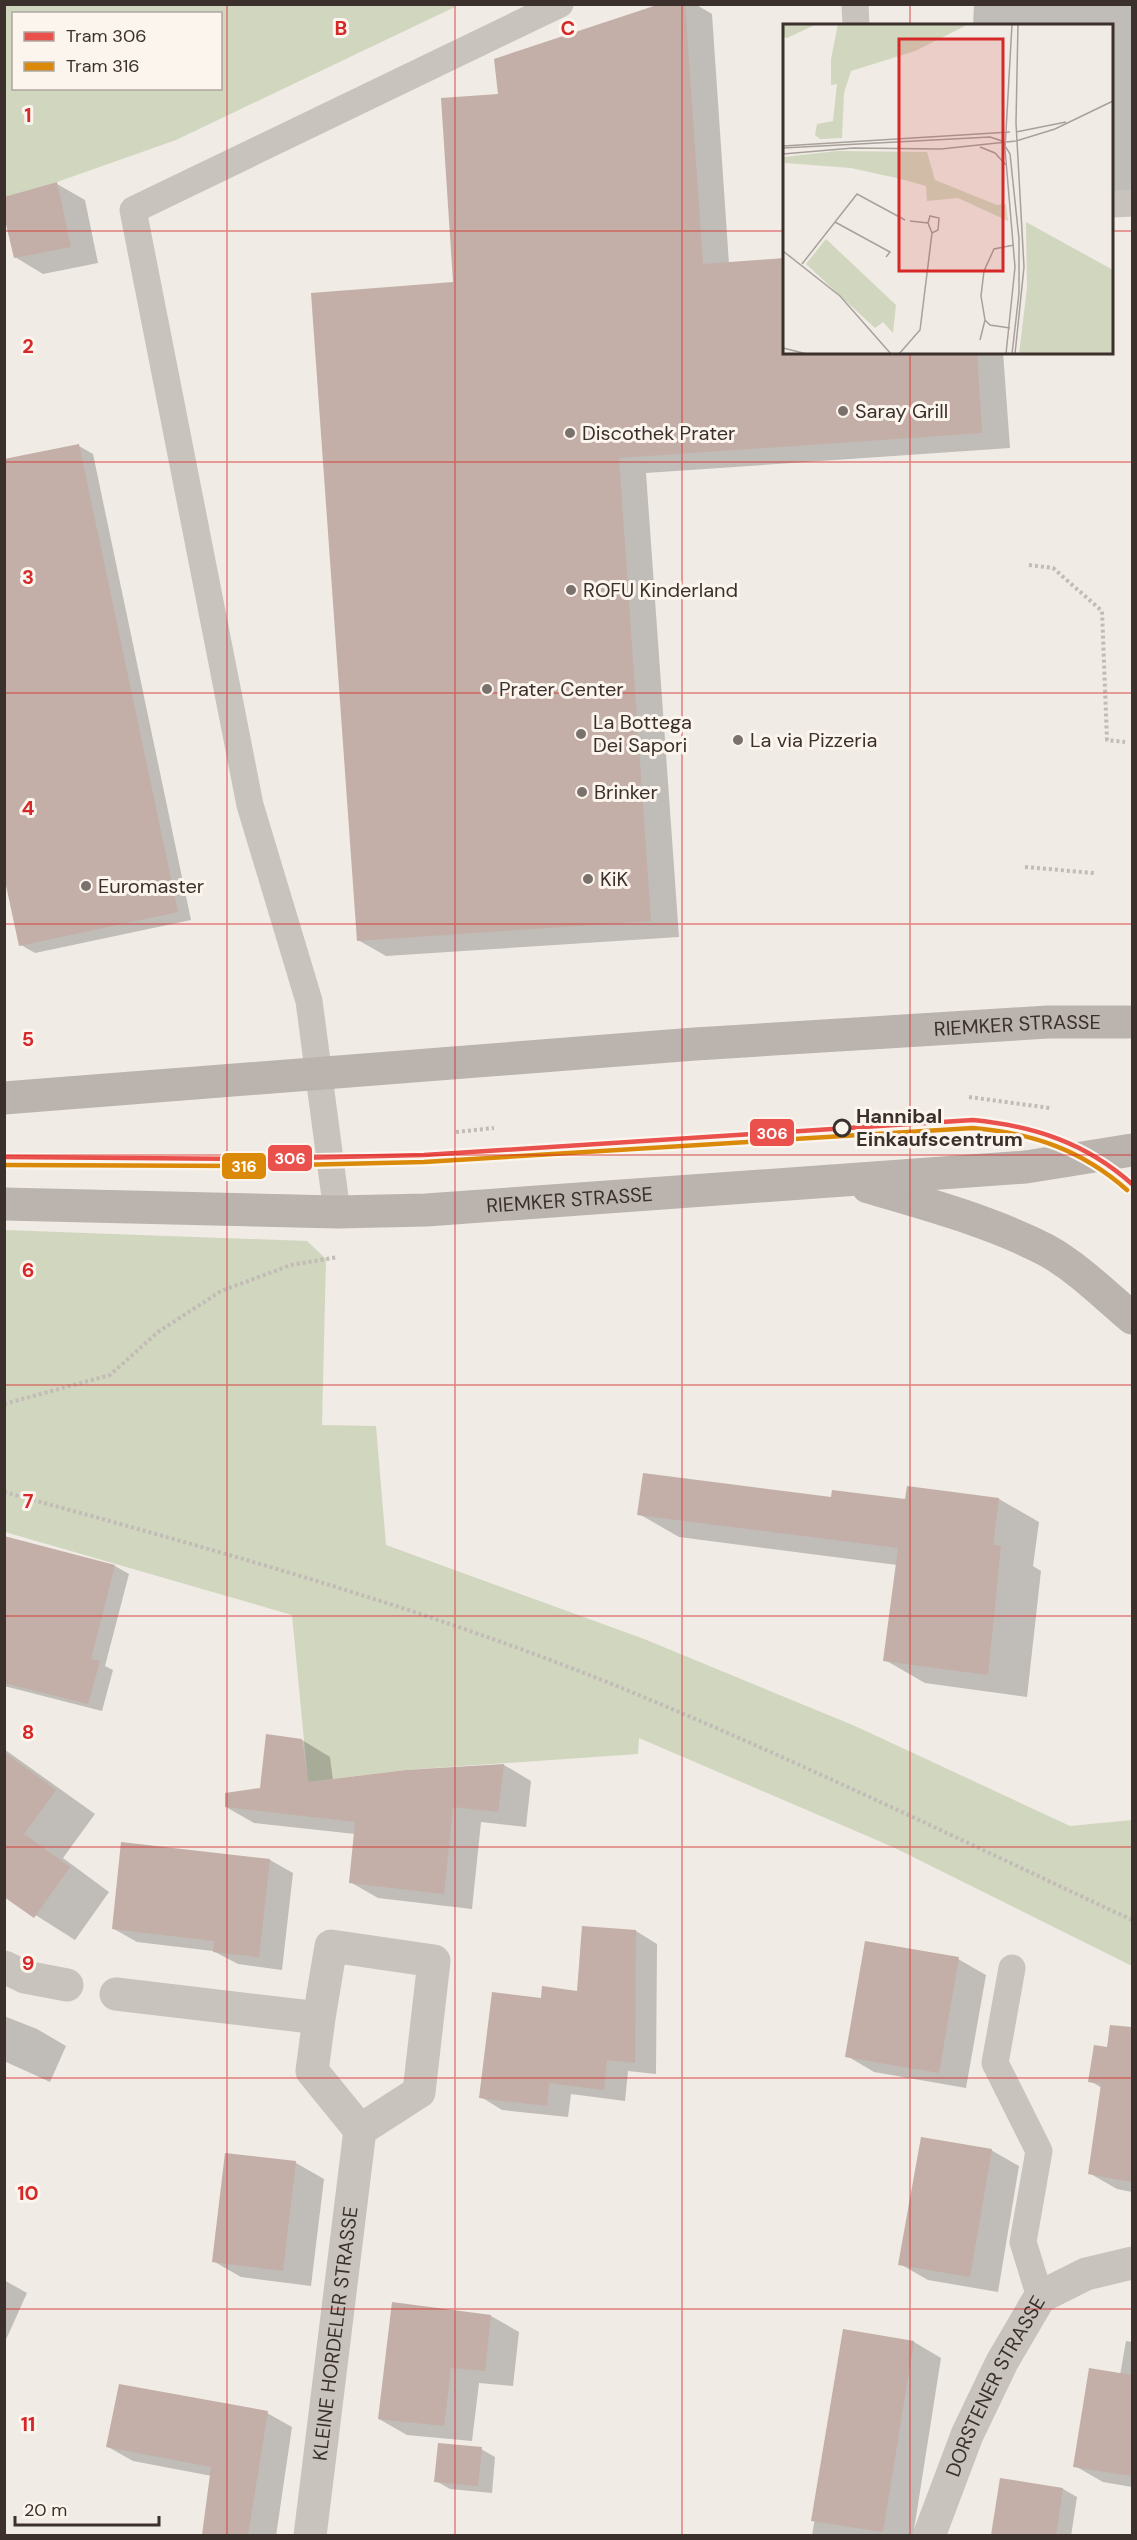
<svg xmlns="http://www.w3.org/2000/svg" width="1137" height="2540" viewBox="0 0 1137 2540" font-family="'DM Sans',sans-serif">
<style>
.green{fill:#d1d6bf;fill-rule:evenodd}
.shadow{fill:#0003}
.building{fill:#c3afa7}
.lines{fill:none;stroke-linecap:round;stroke-linejoin:round}
.path{stroke:#c2bbb6;stroke-width:4;stroke-dasharray:3 3;stroke-linecap:butt}
.lane{stroke:#c9c3be;stroke-width:27}
.street{stroke:#c9c3be;stroke-width:33}
.secondary{stroke:#bab3ae;stroke-width:33}
.tram-1-casing{stroke:#fbf5ee;stroke-width:9}
.tram-2-casing{stroke:#fbf5ee;stroke-width:9}
.tram-1{stroke:#ea504c;stroke-width:4.5}
.tram-2{stroke:#da8909;stroke-width:4.5}
.grid{fill:none;stroke:#d62828;stroke-width:1.5;stroke-opacity:0.55}
.poi-dot{fill:#7a716c;stroke:#fbf5ee;stroke-width:2}
.stop-dot{fill:#fbf5ee;stroke:#3b302b;stroke-width:3}
.labels{text-anchor:middle;stroke-width:6;stroke-linejoin:round;paint-order:stroke}
.poi-label{font-size:20px;fill:#3b302b;stroke:#fbf5ee;text-anchor:start}
.street-label{font-size:20px;fill:#3b302b;stroke:#fbf5ee}
.stop-label{font-size:20px;font-weight:bold;fill:#3b302b;stroke:#fbf5ee;text-anchor:start}
.inset-road{fill:none;stroke:#a8a09b;stroke-width:1.5}
.view{fill:#d62828;fill-opacity:0.15;stroke:#d62828;stroke-width:3}
.inset-edge{fill:none;stroke:#3b302b;stroke-width:3}
.grid-label{font-size:20px;text-anchor:middle;font-weight:bold;fill:#d62828;stroke:#fbf5ee;stroke-width:6;stroke-linejoin:round;paint-order:stroke}
.line-badge{stroke:#fbf5ee;stroke-width:2}
.badge-label{font-size:16px;text-anchor:middle;font-weight:bold;fill:#fff}
</style>
<rect width="100%" height="100%" fill="#f0ebe5"/>
<g class="green">
<path d="M5,5H459L176,140L57,182L5,197ZM14,14H220V88H14Z"/>
<polygon points="5,1230 307,1241 326,1259 322,1425 376,1426 386,1545 644,1639 855,1726 1070,1826 1132,1820 1132,1966 895,1848 639,1738 638,1754 404,1770 308,1782 292,1615 5,1532"/>
</g>
<g class="shadow">
<polygon points="665,4 695,4 712,14 729,264 784,260 784,352 1003,352 1010,448 646,473 679,937 386,956 358,940 455,283"/>
<polygon points="974,4 1132,4 1131,195 1112,194 1112,26 973,26"/>
<polygon points="57,184 85,200 98,263 43,274 15,257"/>
<polygon points="79,446 93,454 191,920 35,953 21,945"/>
<polygon points="832,1499 999,1499 1039,1522 1033,1566 1041,1571 1027,1697 925,1683 885,1660 897,1565 679,1537 639,1514"/>
<polygon points="4,1537 115,1566 129,1574 105,1666 113,1670 102,1711 4,1686"/>
<polygon points="302,1740 330,1757 333,1781 504,1765 531,1781 526,1827 481,1822 472,1909 378,1898 350,1882 355,1834 254,1823 226,1807 261,1790"/>
<polygon points="4,1749 95,1814 63,1858 109,1892 75,1940 4,1895"/>
<polygon points="270,1860 293,1873 282,1970 238,1964 213,1951 137,1942 114,1929"/>
<polygon points="636,1931 657,1944 656,2074 628,2071 625,2101 571,2094 568,2117 502,2110 481,2097 542,1999 578,1993"/>
<polygon points="958,1959 986,1975 966,2088 874,2072 847,2056"/>
<polygon points="4,2016 37,2029 66,2046 50,2082 4,2061"/>
<polygon points="1095,2047 1132,2052 1132,2192 1117,2189 1089,2173 1102,2088 1090,2081"/>
<polygon points="991,2150 1019,2166 998,2292 928,2280 900,2264"/>
<polygon points="226,2154 296,2163 324,2179 311,2286 241,2277 213,2261"/>
<polygon points="4,2280 27,2293 4,2344"/>
<polygon points="491,2316 519,2332 513,2386 479,2383 472,2441 407,2435 379,2419"/>
<polygon points="845,2331 914,2342 941,2358 913,2536 812,2536"/>
<polygon points="1126,2341 1132,2342 1132,2487 1103,2482 1075,2466 1120,2375"/>
<polygon points="267,2413 292,2427 276,2536 204,2536 212,2476 133,2461 108,2447"/>
<polygon points="481,2449 495,2457 492,2493 450,2489 436,2481"/>
<polygon points="1001,2480 1063,2489 1077,2497 1071,2536 992,2536"/>
</g>
<g class="building">
<polygon points="660,4 685,4 703,264 784,258 784,352 977,352 982,433 619,458 651,921 357,941 311,293 453,282 441,98 498,94 494,59"/>
<polygon points="57,182 71,247 14,258 4,216 4,197"/>
<polygon points="79,444 178,912 19,946 4,876 4,459"/>
<polygon points="643,1473 831,1497 832,1490 905,1499 907,1486 999,1498 993,1545 1001,1546 988,1675 883,1661 898,1548 637,1515"/>
<polygon points="4,1536 115,1565 91,1659 100,1661 88,1704 4,1683"/>
<polygon points="266,1734 302,1739 308,1782 405,1770 504,1764 498,1812 453,1807 444,1894 349,1883 355,1822 225,1807 225,1793 260,1788"/>
<polygon points="4,1752 56,1790 24,1834 70,1867 34,1918 4,1897"/>
<polygon points="121,1842 270,1859 259,1957 213,1952 214,1941 112,1929"/>
<polygon points="582,1926 636,1930 635,2063 607,2060 604,2090 549,2083 547,2106 479,2098 492,1992 541,1998 542,1986 577,1991"/>
<polygon points="865,1941 959,1957 939,2073 845,2057"/>
<polygon points="1110,2025 1132,2027 1132,2182 1088,2174 1101,2084 1088,2082 1094,2045 1107,2047"/>
<polygon points="921,2137 992,2149 970,2277 898,2265"/>
<polygon points="225,2153 296,2161 283,2271 212,2262"/>
<polygon points="392,2302 491,2315 485,2371 451,2368 444,2426 378,2419"/>
<polygon points="843,2329 914,2341 883,2532 811,2521"/>
<polygon points="1089,2368 1132,2375 1132,2476 1073,2467"/>
<polygon points="119,2384 268,2411 248,2535 202,2535 211,2467 106,2447"/>
<polygon points="438,2443 482,2447 478,2486 434,2482"/>
<polygon points="1000,2478 1063,2488 1056,2535 991,2535"/>
</g>
<g class="lines">
<g class="path">
<polyline points="1029,565 1053,568 1102,611 1107,740 1125,742"/>
<polyline points="1025,867 1094,873"/>
<polyline points="969,1097 1050,1108"/>
<polyline points="456,1132 494,1128"/>
<polyline points="4,1404 110,1375 158,1332 221,1291 291,1265 338,1257"/>
<path d="M4,1492C216,1550 438,1611 641,1696C807,1765 969,1844 1132,1920"/>
</g>
<g class="lane">
<polyline points="855,4 856,26"/>
<polyline points="1112,204 1132,203"/>
<polyline points="337,1212 309,1001 250,805 133,210 560,4"/>
<polyline points="1012,1968 995,2063 1039,2151 1023,2242 1040,2297"/>
</g>
<g class="street">
<polyline points="4,1967 25,1977 67,1985"/>
<polyline points="116,1994 319,2018 312,2071 360,2130 419,2092 434,1961 331,1946 319,2018"/>
<path id="s1" d="M310,2536L360,2130"/>
<path id="s2" d="M929,2536L967,2435L1002,2362L1040,2297L1086,2274L1132,2263"/>
</g>
<g class="secondary">
<path id="s3" d="M4,1098L695,1044L1048,1022H1132"/>
<path d="M868,1187C927,1204 992,1222 1046,1250C1077,1267 1105,1295 1132,1318"/>
<path id="s4" d="M4,1204L337,1212L426,1210L1026,1167L1132,1150"/>
</g>
<defs>
<path id="tram-1" d="M4,1157L251,1159L424,1155L973,1120C1034,1126 1086,1143 1132,1184"/>
<path id="tram-2" d="M4,1165L251,1166L424,1162L973,1128C1032,1133 1082,1150 1127,1190"/>
</defs>
<use href="#tram-1" class="tram-1-casing"/>
<use href="#tram-2" class="tram-2-casing"/>
<use href="#tram-1" class="tram-1"/>
<use href="#tram-2" class="tram-2"/>
</g>
<path class="grid" d="M227,4V2536M455,4V2536M682,4V2536M910,4V26M4,231H784M1112,231H1132M910,352V2536M4,462H1132M4,693H1132M4,924H1132M4,1155H1132M4,1385H1132M4,1616H1132M4,1847H1132M4,2078H1132M4,2309H1132"/>
<g class="poi-dot">
<circle cx="843" cy="411" r="6"/>
<circle cx="570" cy="433" r="6"/>
<circle cx="571" cy="590" r="6"/>
<circle cx="487" cy="689" r="6"/>
<circle cx="581" cy="734" r="6"/>
<circle cx="738" cy="740" r="6"/>
<circle cx="582" cy="792" r="6"/>
<circle cx="588" cy="879" r="6"/>
<circle cx="86" cy="886" r="6"/>
</g>
<circle class="stop-dot" cx="842" cy="1128" r="8"/>
<g class="labels">
<g class="poi-label">
<text x="855" y="418">Saray Grill</text>
<text x="582" y="440">Discothek Prater</text>
<text x="583" y="597">ROFU Kinderland</text>
<text x="499" y="696">Prater Center</text>
<text x="593" y="729">La Bottega<tspan x="593" dy="23">Dei Sapori</tspan></text>
<text x="750" y="747">La via Pizzeria</text>
<text x="594" y="799">Brinker</text>
<text x="600" y="886">KiK</text>
<text x="98" y="893">Euromaster</text>
</g>
<g class="street-label">
<text dy="7" stroke="none"><textPath href="#s3" startOffset="1016">RIEMKER STRASSE</textPath></text>
<text dy="7" stroke="none"><textPath href="#s4" startOffset="566">RIEMKER STRASSE</textPath></text>
<text dy="7" stroke="none"><textPath href="#s1" startOffset="204">KLEINE HORDELER STRASSE</textPath></text>
<text dy="7" stroke="none"><textPath href="#s2" startOffset="164">DORSTENER STRASSE</textPath></text>
</g>
<g class="stop-label">
<text x="856" y="1123">Hannibal<tspan x="856" dy="23">Einkaufscentrum</tspan></text>
</g>
</g>
<g transform="translate(783 24)">
<rect width="330" height="330" fill="#f0ebe5"/>
<path d="M0,0H34L4,14L0,13ZM55,0H186L132,27L68,47L61,69L59,114L37,115L32,111L34,100L50,97L54,60L48,61V35ZM54,127L144,128L152,156L214,181L223,180L225,197L175,174L144,177L143,162L118,155L68,144L2,139L1,133ZM243,198L330,246V330H236L244,264ZM43,215L113,281L110,309L100,298L92,304L23,240Z" fill="#d1d6bf"/>
<path class="inset-road" d="M233,108L283,98M233,117L272,105L330,77M0,122L227,108M197,123L212,129L223,141M0,124L207,113L219,117L227,130L236,215V269L229,330M0,130L70,124L158,125L233,117M127,197L145,199L149,209L155,206L156,194L147,192L145,199M52,198L107,228L103,233M0,227L57,272L108,330M19,240L74,170L122,196M202,296L207,301L227,304M197,316L202,296L198,272L201,247L211,225L231,221M0,324L24,330M116,330L137,306L149,209M223,330L232,243L222,125L229,0M232,330L241,243L233,99L235,0"/>
<path class="view" d="M116,15H220V247H116Z"/>
<rect width="330" height="330" class="inset-edge"/>
</g>
<g class="grid-label">
<text x="341" y="35">B</text>
<text x="568" y="35">C</text>
<text x="28" y="122">1</text>
<text x="28" y="353">2</text>
<text x="28" y="584">3</text>
<text x="28" y="815">4</text>
<text x="28" y="1046">5</text>
<text x="28" y="1277">6</text>
<text x="28" y="1508">7</text>
<text x="28" y="1739">8</text>
<text x="28" y="1970">9</text>
<text x="28" y="2200">10</text>
<text x="28" y="2431">11</text>
</g>
<g class="line-badge">
<rect x="749" y="1118" width="46" height="29" rx="6" fill="#ea504c"/>
<rect x="267" y="1144" width="46" height="28" rx="6" fill="#ea504c"/>
<rect x="221" y="1152" width="46" height="28" rx="6" fill="#da8909"/>
</g>
<g class="badge-label">
<text x="772" y="1139">306</text>
<text x="290" y="1164">306</text>
<text x="244" y="1172">316</text>
</g>
<rect width="1137" height="2540" fill="none" stroke="#3b302b" stroke-width="12"/>
<rect x="12" y="12" width="210" height="78" fill="#fbf5ee" stroke="#aea6a0" stroke-width="1.5"/>
<rect x="24" y="32" width="30" height="9" fill="#ea504c" stroke="#aea6a0" stroke-width="1.5"/>
<text x="66" y="42" font-size="18" fill="#3b302b">Tram 306</text>
<rect x="24" y="62" width="30" height="9" fill="#da8909" stroke="#aea6a0" stroke-width="1.5"/>
<text x="66" y="72" font-size="18" fill="#3b302b">Tram 316</text>
<path d="M15 2516v9h144v-9" fill="none" stroke="#3b302b" stroke-width="3"/>
<text x="24" y="2516" font-size="18" fill="#3b302b" stroke="#fbf5ee" stroke-width="4.5" paint-order="stroke">20 m</text>
</svg>
